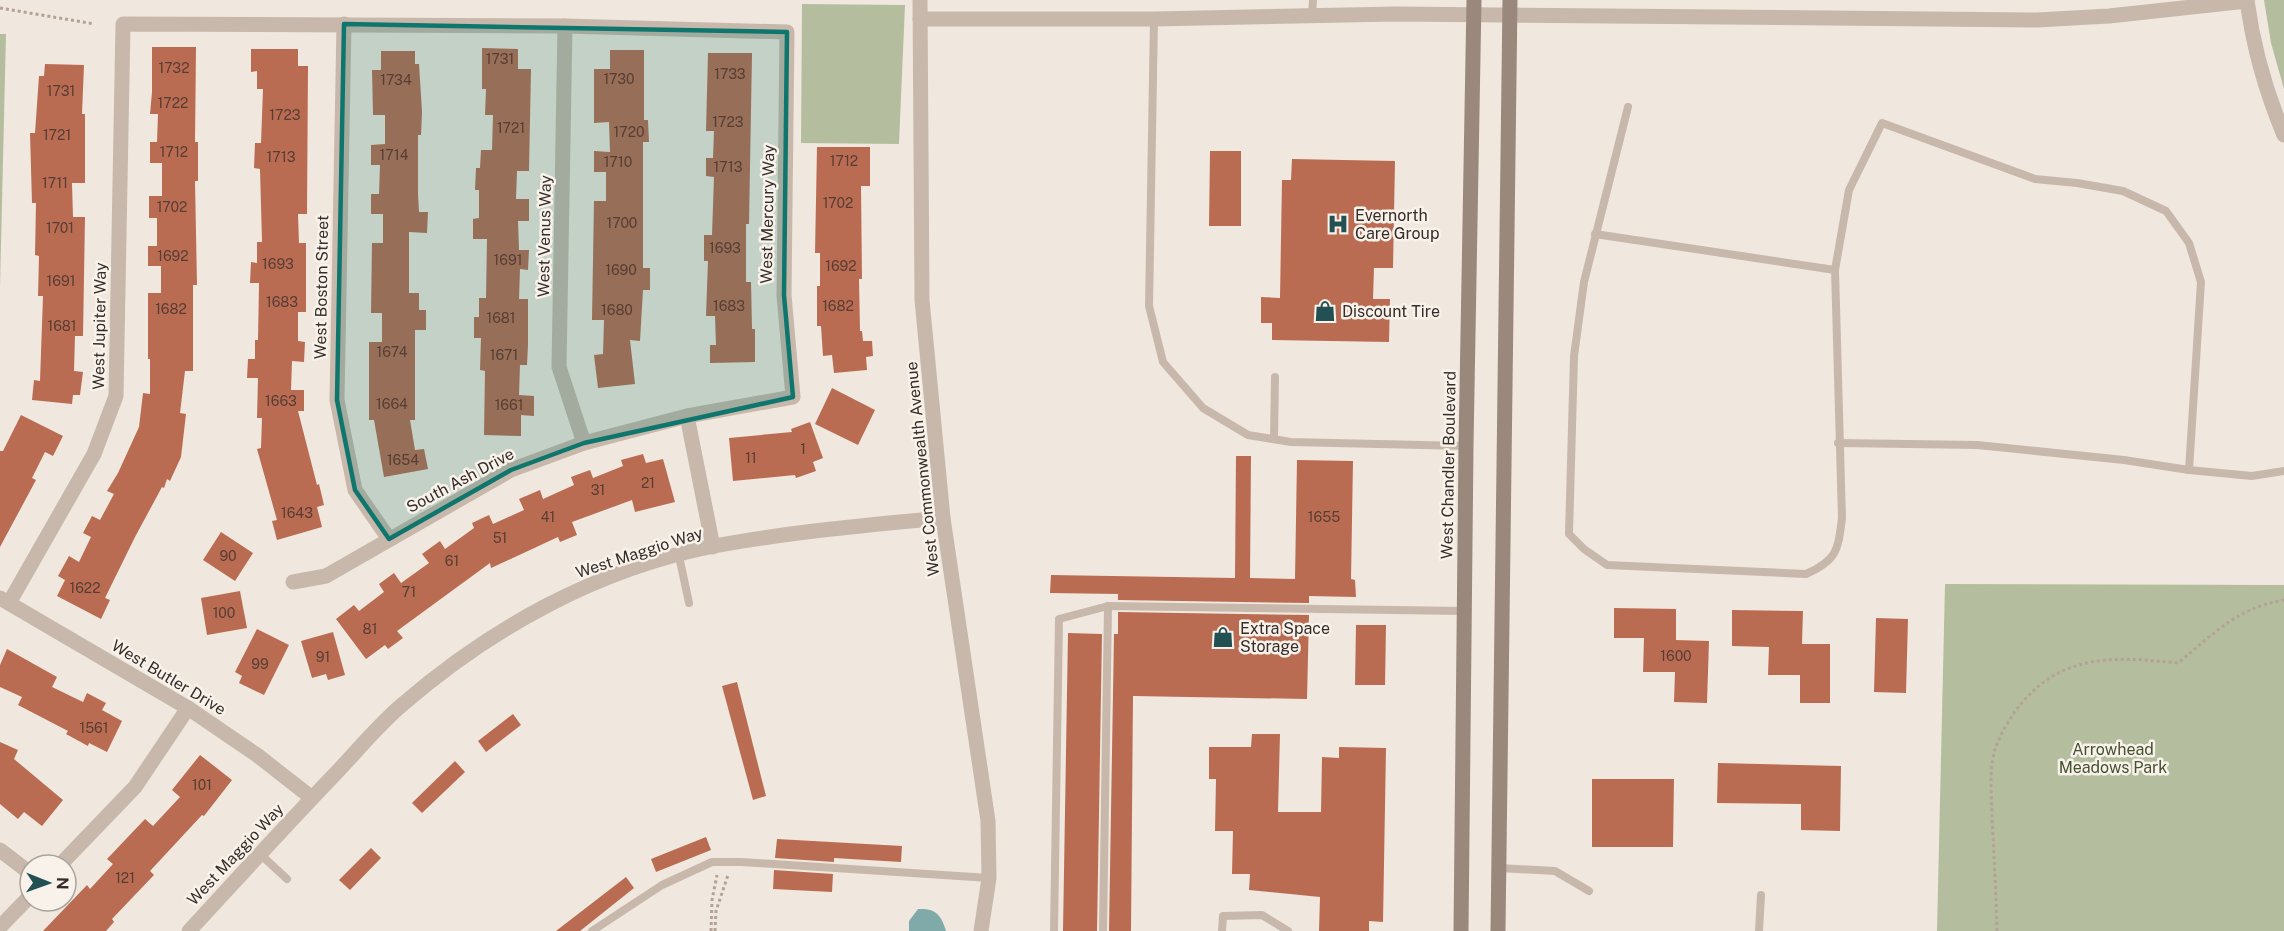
<svg xmlns="http://www.w3.org/2000/svg" width="2284" height="931" viewBox="0 0 2284 931" font-family="'Public Sans',sans-serif">
<style>
.green{fill:#b4be9f}
.water{fill:#80a9aa}
.building{fill:#ba6c52}
.lines{fill:none;stroke-linecap:round;stroke-linejoin:round}
.path{stroke:#b3a295;stroke-width:3;stroke-dasharray:3 3;stroke-linecap:butt}
.service{stroke:#c7b8ab;stroke-width:8}
.minor{stroke:#c7b8ab;stroke-width:15}
.tertiary{stroke:#c7b8ab;stroke-width:15}
.secondary{stroke:#9b887d;stroke-width:15}
.marked{fill:#0f766e;fill-opacity:0.2;stroke:#0f766e;stroke-width:4.5;stroke-linejoin:round}
.labels{text-anchor:middle;stroke-width:5;stroke-linejoin:round;paint-order:stroke}
.number-label{font-size:14px;fill:#573d34}
.street-label{font-size:16px;fill:#362d2a;stroke:#f8f2ea}
.poi-label{font-size:16px;fill:#362d2a;stroke:#f8f2ea;text-anchor:start}
.park-label{font-size:16px;fill:#455230;stroke:#f8f2ea}
</style>
<rect width="100%" height="100%" fill="#f0e8de"/>
<g class="green">
<polygon points="2264,0 2284,0 2284,89 2271,43"/>
<polygon points="802,4 905,5 899,144 801,143"/>
<polygon points="0,34 6,34 0,287"/>
<polygon points="1945,584 2284,585 2284,931 1937,931"/>
</g>
<path class="water" d="M918,909C936,908 941,915 946,931H909V921Z"/>
<g class="building">
<polygon points="152,47 196,47 195,142 198,142 198,181 195,181 197,285 193,285 193,371 185,371 180,413 186,414 181,457 170,481 167,479 164,488 162,487 135,537 105,598 110,600 101,619 57,596 65,580 58,576 69,556 79,562 91,537 83,533 92,516 100,520 114,494 107,491 118,473 139,427 143,393 150,394 150,359 148,359 148,293 161,293 161,266 148,266 148,246 157,246 157,218 149,218 149,196 162,196 162,163 150,163 150,142 157,142 158,114 150,114 152,92"/>
<polygon points="482,48 518,49 518,69 531,69 529,171 517,171 516,199 529,199 529,221 518,221 519,250 529,250 528,270 520,269 519,299 528,299 528,345 527,365 520,365 519,395 534,396 534,416 521,415 521,436 484,435 485,371 480,370 481,338 474,338 474,317 479,317 479,298 486,298 487,239 473,239 473,219 479,218 479,190 475,190 476,168 480,168 481,150 492,150 493,115 485,115 486,89 482,89"/>
<polygon points="251,49 298,49 298,66 308,66 307,214 298,214 299,243 306,243 306,312 298,312 298,341 305,342 304,362 292,361 291,390 304,390 304,411 298,411 317,485 319,484 324,505 317,507 322,527 277,540 272,521 277,520 257,449 261,448 262,418 257,418 258,378 247,378 248,359 255,359 255,340 258,340 259,283 250,283 251,262 257,263 257,242 262,242 260,169 254,168 255,143 261,143 263,89 257,89 257,71 251,72"/>
<polygon points="610,50 644,50 644,120 648,120 649,142 643,142 643,268 650,268 650,290 643,290 640,341 630,340 635,384 598,388 594,355 603,354 604,320 592,320 594,201 606,201 606,172 594,172 594,151 610,152 609,122 594,123 594,69 610,69"/>
<polygon points="381,51 415,51 415,64 419,64 422,112 421,135 418,135 418,194 419,212 428,212 427,233 409,232 409,293 419,293 419,310 426,310 426,330 415,330 415,420 410,420 415,450 424,449 428,469 384,477 374,420 369,420 369,342 382,342 382,313 371,313 372,243 383,243 383,214 371,214 371,194 379,194 380,165 371,165 371,145 385,144 385,115 373,115 372,70 381,70"/>
<polygon points="708,53 752,53 749,224 746,224 746,282 751,282 752,329 755,329 755,362 710,363 710,345 716,345 715,316 706,316 708,261 704,261 704,235 712,235 714,177 706,176 706,158 713,158 714,131 706,131"/>
<polygon points="45,64 84,65 82,114 85,114 85,183 72,183 73,217 85,217 83,336 75,336 74,371 83,372 80,395 73,395 72,404 32,400 34,380 40,381 43,296 38,296 39,256 35,255 36,203 32,203 30,133 35,133 39,76 44,76"/>
<polygon points="817,147 870,147 870,186 861,186 862,279 859,279 860,331 862,331 863,341 872,341 873,356 866,357 867,370 834,373 832,355 823,356 821,326 817,326 817,286 820,286 820,253 815,253"/>
<polygon points="1210,151 1241,151 1241,226 1209,226"/>
<polygon points="1292,159 1395,161 1393,268 1374,268 1373,299 1390,299 1389,342 1272,340 1272,323 1261,323 1261,297 1280,298 1282,180 1291,180"/>
<polygon points="832,388 875,410 858,445 815,424"/>
<polygon points="21,415 63,436 53,456 45,452 32,478 36,480 0,547 0,451 3,451"/>
<polygon points="810,422 823,458 813,462 816,471 796,478 795,475 733,481 729,438 792,432 791,429"/>
<polygon points="643,454 646,463 663,459 675,502 635,512 632,500 572,522 577,535 560,542 558,537 491,568 490,563 397,631 403,638 388,649 385,645 366,659 336,619 354,605 359,611 384,592 379,584 394,573 401,583 429,563 422,554 440,541 445,549 474,528 472,523 489,515 493,524 524,510 519,499 540,490 543,499 574,485 571,477 590,470 593,478 623,466 621,460"/>
<polygon points="1236,456 1251,456 1250,578 1295,579 1297,460 1353,461 1351,579 1355,580 1356,597 1309,596 1309,603 1118,600 1118,594 1050,593 1051,575 1235,578"/>
<polygon points="221,532 253,553 235,581 203,560"/>
<polygon points="240,591 247,628 207,635 201,598"/>
<polygon points="1614,608 1676,609 1676,640 1709,641 1707,703 1674,702 1675,672 1643,672 1644,638 1614,638"/>
<polygon points="1732,610 1803,611 1802,644 1830,644 1830,703 1800,703 1800,675 1768,675 1769,647 1732,646"/>
<polygon points="1118,612 1309,615 1307,699 1133,696 1131,931 1109,931 1114,634 1118,634"/>
<polygon points="1876,618 1908,619 1906,693 1874,692"/>
<polygon points="1356,625 1386,625 1385,685 1355,685"/>
<polygon points="257,629 289,645 264,695 239,683 242,676 235,672"/>
<polygon points="333,632 345,675 328,680 326,674 312,678 301,641"/>
<polygon points="1068,633 1102,634 1097,931 1063,931"/>
<polygon points="7,649 57,677 52,687 83,702 87,693 106,703 102,710 122,721 107,752 89,743 88,746 66,734 68,731 18,705 22,697 0,687 0,665"/>
<polygon points="737,682 766,796 753,800 722,686"/>
<polygon points="513,714 521,725 486,752 478,741"/>
<polygon points="1252,734 1280,734 1278,812 1321,812 1322,757 1339,758 1339,747 1386,748 1383,922 1369,921 1369,931 1319,931 1320,897 1249,890 1250,874 1232,874 1233,831 1215,831 1216,779 1209,779 1209,747 1251,747"/>
<polygon points="0,742 18,750 14,759 63,800 42,826 24,812 18,819 0,804"/>
<polygon points="200,755 232,780 204,816 202,815 150,871 154,875 112,919 114,922 106,931 43,931 87,885 90,889 113,864 107,859 145,819 153,826 180,797 172,790"/>
<polygon points="455,761 465,772 422,813 412,803"/>
<polygon points="1718,763 1841,766 1840,831 1801,830 1801,804 1717,803"/>
<polygon points="1592,779 1674,779 1673,847 1592,847"/>
<polygon points="706,837 711,850 656,872 651,859"/>
<polygon points="777,839 902,846 901,862 834,858 834,862 775,858"/>
<polygon points="371,848 381,858 350,890 339,880"/>
<polygon points="774,870 833,874 832,892 773,889"/>
<polygon points="626,877 634,888 580,931 556,931"/>
</g>
<g class="lines">
<g class="path">
<polyline points="0,8 94,24"/>
<polyline points="711,931 712,900 717,875"/>
<polyline points="715,931 716,911 728,875"/>
<path d="M1997,931C1996,893 1994,855 1992,817C1992,798 1989,777 1993,758C1996,741 2005,727 2014,713C2057,653 2111,656 2178,663C2215,633 2235,609 2284,600"/>
</g>
<g class="service">
<polyline points="1312,15 1313,0"/>
<polyline points="1154,19 1149,306 1163,362 1203,408 1248,435 1291,442 1466,446"/>
<path d="M1628,107L1584,282L1574,356L1569,534L1584,549L1607,565L1806,574C1838,560 1838,549 1842,518L1835,270L1849,190L1882,123L2035,179L2077,183L2123,191L2166,211L2189,243L2201,282L2189,470"/>
<polyline points="1595,234 1835,270"/>
<polyline points="1274,439 1275,377"/>
<polyline points="1838,443 1977,445 2124,460 2189,470 2252,476 2284,471"/>
<polyline points="679,556 689,603"/>
<polyline points="260,854 287,879"/>
<polyline points="1499,868 1555,871 1589,891"/>
<polyline points="592,931 662,885 712,862 741,862 989,878"/>
<polyline points="1054,931 1059,619 1108,606 1464,611"/>
<polyline points="1103,931 1108,606"/>
<polyline points="1222,931 1223,916 1262,915 1288,931"/>
<polyline points="1759,931 1761,895"/>
</g>
<g class="minor">
<polyline points="344,24 337,400 355,490 389,539"/>
<polyline points="565,26 559,367 584,443"/>
<polyline points="687,416 713,547"/>
<polyline points="9,603 94,454 116,396 123,24 565,26 787,32 784,295 793,397 687,416 584,443 511,470 326,576 293,582"/>
<polyline points="0,850 30,873"/>
<polyline points="60,865 135,787 188,708"/>
<polyline points="0,927 30,896"/>
</g>
<g class="tertiary">
<polyline points="920,0 922,300 943,518 988,821 989,878 981,931"/>
<path d="M2247,0C2253,46 2266,92 2284,135"/>
<polyline points="920,19 1154,19 1396,14 2037,20 2109,16 2247,1"/>
<polyline points="0,598 188,708 257,755 312,798"/>
<path d="M189,931C238,878 287,824 337,772C358,750 379,724 403,704C492,627 598,569 714,546C790,532 867,525 943,518"/>
</g>
<g class="secondary">
<polyline points="1461,931 1466,446 1474,0"/>
<polyline points="1498,931 1510,0"/>
</g>
</g>
<path class="marked" d="M344,24L787,32L784,295L793,397L584,443L511,470L389,539L355,490L337,400Z"/>
<defs>
<symbol id="hospital-bare" viewBox="-9 -9 18 18"><path d="M-5-5h3v3.5h4V-5h3V5h-3V1.5h-4V5h-3Z" fill="#235053" stroke="#f8f2ea" stroke-width="2.5" paint-order="stroke"/></symbol>
<symbol id="shop-bare" viewBox="-9 -9 18 18"><path d="M-5-2.5h2.3a2.7 3.5 0 0 1 5.4 0H5L5.5 6h-11ZM-1.5-2.5h3a1.5 2.3 0 0 0-3 0Z" fill="#235053" stroke="#f8f2ea" stroke-width="2.5" paint-order="stroke"/></symbol>
</defs>
<g fill-rule="evenodd">
<use href="#hospital-bare" x="1323" y="209" width="30" height="30"/>
<use href="#shop-bare" x="1310" y="296" width="30" height="30"/>
<use href="#shop-bare" x="1208" y="622" width="30" height="30"/>
</g>
<g class="labels">
<g class="number-label">
<text x="500" y="64">1731</text>
<text x="174" y="73">1732</text>
<text x="730" y="79">1733</text>
<text x="619" y="84">1730</text>
<text x="396" y="85">1734</text>
<text x="61" y="96">1731</text>
<text x="173" y="108">1722</text>
<text x="285" y="120">1723</text>
<text x="728" y="127">1723</text>
<text x="511" y="133">1721</text>
<text x="629" y="137">1720</text>
<text x="57" y="140">1721</text>
<text x="174" y="157">1712</text>
<text x="394" y="160">1714</text>
<text x="281" y="162">1713</text>
<text x="844" y="166">1712</text>
<text x="618" y="167">1710</text>
<text x="728" y="172">1713</text>
<text x="55" y="188">1711</text>
<text x="838" y="208">1702</text>
<text x="172" y="212">1702</text>
<text x="622" y="228">1700</text>
<text x="60" y="233">1701</text>
<text x="725" y="253">1693</text>
<text x="173" y="261">1692</text>
<text x="508" y="265">1691</text>
<text x="278" y="269">1693</text>
<text x="841" y="271">1692</text>
<text x="621" y="275">1690</text>
<text x="61" y="286">1691</text>
<text x="282" y="307">1683</text>
<text x="729" y="311">1683</text>
<text x="838" y="311">1682</text>
<text x="171" y="314">1682</text>
<text x="617" y="315">1680</text>
<text x="501" y="323">1681</text>
<text x="62" y="331">1681</text>
<text x="392" y="357">1674</text>
<text x="504" y="360">1671</text>
<text x="281" y="406">1663</text>
<text x="392" y="409">1664</text>
<text x="509" y="410">1661</text>
<text x="803" y="454">1</text>
<text x="751" y="463">11</text>
<text x="403" y="465">1654</text>
<text x="648" y="488">21</text>
<text x="598" y="495">31</text>
<text x="297" y="518">1643</text>
<text x="548" y="522">41</text>
<text x="1324" y="522">1655</text>
<text x="500" y="543">51</text>
<text x="228" y="561">90</text>
<text x="452" y="566">61</text>
<text x="85" y="593">1622</text>
<text x="409" y="597">71</text>
<text x="224" y="618">100</text>
<text x="370" y="634">81</text>
<text x="1676" y="661">1600</text>
<text x="323" y="662">91</text>
<text x="260" y="669">99</text>
<text x="94" y="733">1561</text>
<text x="202" y="790">101</text>
<text x="125" y="883">121</text>
</g>
<g class="street-label">
<text transform="translate(767 214) rotate(-89)" y="6">West Mercury Way</text>
<text transform="translate(544 236) rotate(-89)" y="6">West Venus Way</text>
<text transform="translate(321 287) rotate(-89)" y="6">West Boston Street</text>
<text transform="translate(99 326) rotate(-89)" y="6">West Jupiter Way</text>
<text transform="translate(1448 465) rotate(-89)" y="6">West Chandler Boulevard</text>
<text transform="translate(922 469) rotate(-96)" y="6">West Commonwealth Avenue</text>
<text transform="translate(460 480) rotate(-28)" y="6">South Ash Drive</text>
<text transform="translate(639 552) rotate(-18)" y="6">West Maggio Way</text>
<text transform="translate(169 677) rotate(31)" y="6">West Butler Drive</text>
<text transform="translate(235 854) rotate(-47)" y="6">West Maggio Way</text>
</g>
<g class="poi-label">
<text x="1355" y="221">Evernorth<tspan x="1355" dy="18">Care Group</tspan></text>
<text x="1342" y="317">Discount Tire</text>
<text x="1240" y="634">Extra Space<tspan x="1240" dy="18">Storage</tspan></text>
</g>
<g class="park-label">
<text x="2113" y="755">Arrowhead<tspan x="2113" dy="18">Meadows Park</tspan></text>
</g>
</g>
<g transform="translate(48 883) rotate(91)"><circle r="28" fill="#f8f2ea" stroke="#aaa39d" stroke-width="1.5"/>
<path d="M0-4.5L10 22L0 15L-10 22Z" fill="#235053"/>
<text y="-9" font-size="16" font-weight="bold" text-anchor="middle" fill="#362d2a">N</text>
</g>
</svg>
